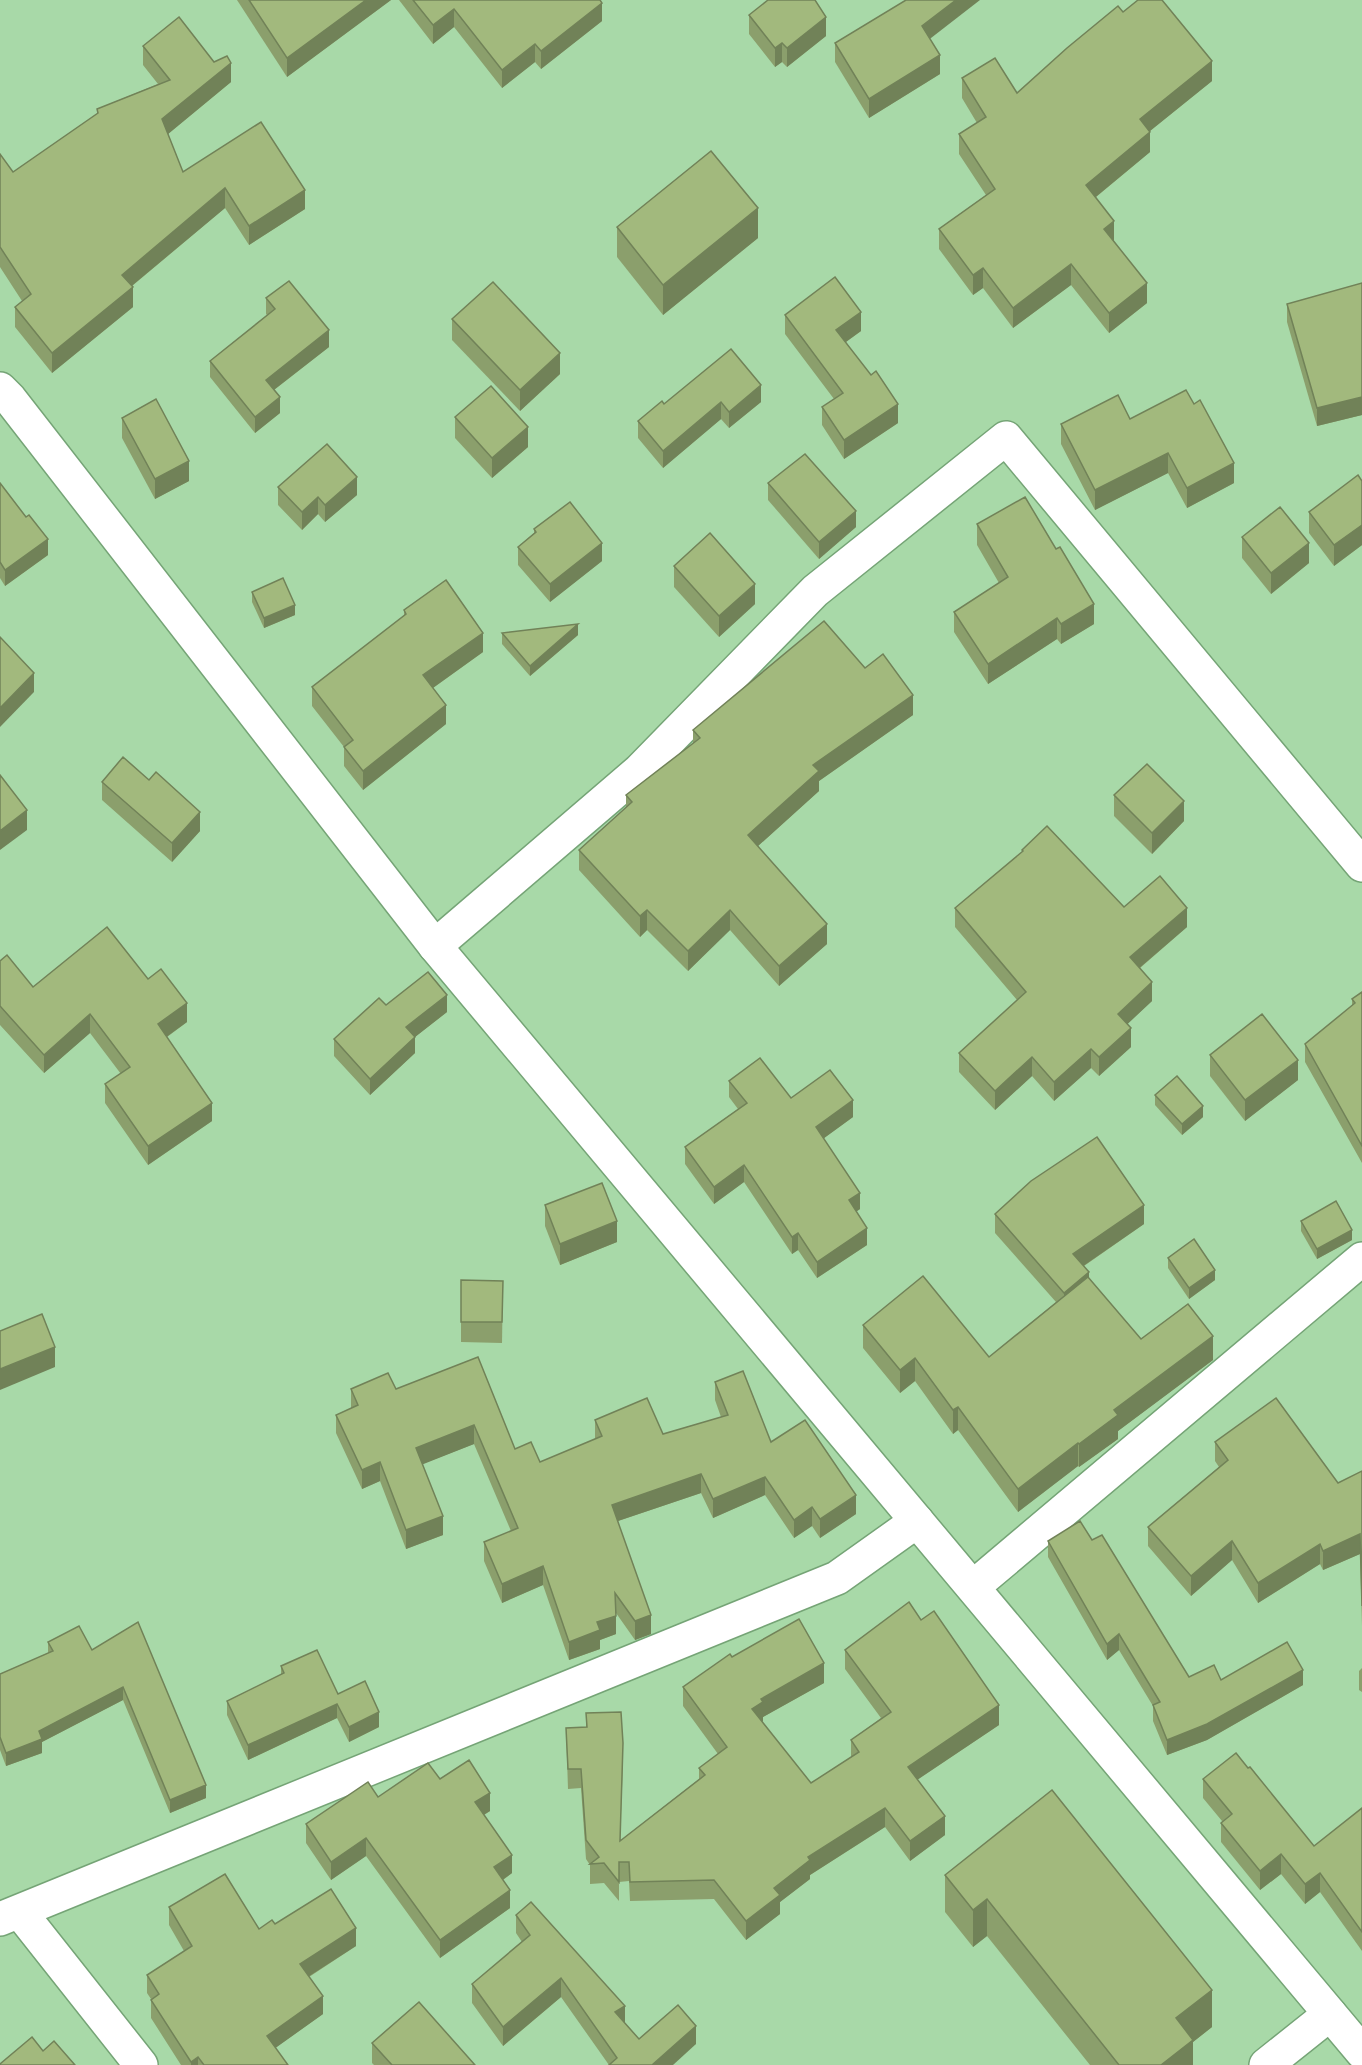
<svg xmlns="http://www.w3.org/2000/svg" width="1362" height="2065" viewBox="0 0 1362 2065" font-family="Lato,sans-serif">
<style>
.lines{fill:none;stroke-linecap:round;stroke-linejoin:round}
.minor-casing{stroke:#75a476;stroke-width:36}
.minor{stroke:#fff;stroke-width:33}
.wall{fill:#8b9f6c}
.shaded-wall{fill:#718258}
.building{fill:#a2b97d;stroke:#718258;stroke-width:1.5}
</style>
<rect width="100%" height="100%" fill="#a8d9a8"/>
<g class="lines">
<defs>
<g id="minor">
<polyline points="0,389 10,399 435,946 1362,2052"/>
<polyline points="435,946 639,771 815,591 1006,438 1362,865"/>
<polyline points="973,1587 1362,1259"/>
<polyline points="20,1912 141,2065"/>
<polyline points="0,1919 837,1578 917,1521"/>
<polyline points="1266,2065 1330,2014"/>
</g>
</defs>
<use href="#minor" class="minor-casing"/>
<use href="#minor" class="minor"/>
</g>
<g class="wall">
<polygon points="237,0 391,0 287,77"/>
<polygon points="399,0 600,0 602,21 541,69 535,62 502,88 454,27 433,44"/>
<polygon points="1123,12 1212,81 1150,131 1150,152 1096,197 1114,241 1147,303 1109,333 1071,285 1013,328 983,288 973,295 939,249 939,229 986,195 959,154 959,134 977,123 962,98 962,78 1017,93"/>
<polygon points="749,15 826,36 787,67 782,62 775,67 749,34"/>
<polygon points="930,39 940,74 869,118 835,62 835,43"/>
<polygon points="143,46 214,62 231,82 168,134 183,172 305,209 249,245 225,208 132,286 133,307 52,373 15,327 15,307 22,301 0,267 0,154 13,172 97,114 97,109 158,84 143,65"/>
<polygon points="617,227 758,238 663,315 617,257"/>
<polygon points="1362,283 1362,415 1317,426 1287,322 1287,304"/>
<polygon points="266,298 329,347 274,390 280,413 255,433 210,377 210,361 267,315 266,314"/>
<polygon points="785,315 861,331 846,342 898,423 844,459 822,425 822,407 834,399 785,334"/>
<polygon points="452,319 560,374 520,411 452,340"/>
<polygon points="761,402 729,428 721,419 663,468 638,438 638,421 664,404"/>
<polygon points="1194,404 1234,483 1187,508 1168,473 1095,510 1061,444 1061,424 1130,419"/>
<polygon points="455,417 528,447 492,478 455,438"/>
<polygon points="122,418 189,481 155,499 122,438"/>
<polygon points="1362,481 1362,545 1334,566 1309,533 1309,512"/>
<polygon points="0,483 48,555 5,586 0,578"/>
<polygon points="768,483 856,527 819,559 768,500"/>
<polygon points="278,487 357,495 325,522 318,514 302,530 278,505"/>
<polygon points="977,524 1056,549 1094,624 1061,644 1057,639 988,684 954,632 954,612 999,583 977,545"/>
<polygon points="534,529 602,561 550,602 518,565 518,547 534,533"/>
<polygon points="1242,537 1309,563 1271,594 1242,558"/>
<polygon points="674,566 755,604 719,637 674,587"/>
<polygon points="252,592 295,615 264,628 252,602"/>
<polygon points="404,610 483,652 433,688 446,724 363,790 344,766 344,747 312,706 312,687 404,616"/>
<polygon points="502,633 578,635 530,676 502,644"/>
<polygon points="865,668 913,715 819,781 819,791 758,846 827,944 779,986 730,930 688,971 647,930 640,937 579,870 579,850 626,808 626,795 693,744 693,730"/>
<polygon points="102,782 200,831 172,862 102,800"/>
<polygon points="1114,795 1184,821 1152,854 1114,816"/>
<polygon points="1022,850 1124,907 1187,927 1140,968 1152,1001 1127,1024 1131,1047 1099,1076 1091,1068 1054,1101 1032,1076 995,1110 959,1072 959,1053 1017,1000 955,927 955,908 1022,852"/>
<polygon points="0,961 33,987 148,979 187,1022 167,1037 212,1121 148,1165 105,1103 105,1084 121,1074 90,1033 44,1073 0,1025"/>
<polygon points="1362,992 1362,1163 1305,1062 1305,1044 1352,1006 1352,999"/>
<polygon points="386,1005 447,1012 415,1037 415,1053 370,1095 334,1056 334,1039"/>
<polygon points="1210,1055 1298,1080 1245,1121 1210,1076"/>
<polygon points="729,1081 853,1117 824,1138 860,1209 856,1212 867,1245 817,1278 798,1250 792,1254 744,1182 714,1204 685,1164 685,1147 738,1109 729,1097"/>
<polygon points="1155,1095 1203,1117 1182,1135 1155,1105"/>
<polygon points="545,1205 617,1242 560,1265 545,1226"/>
<polygon points="995,1214 1144,1224 1084,1266 1089,1278 1141,1339 1213,1360 1118,1431 1118,1439 1079,1467 1078,1466 1018,1512 958,1430 953,1434 915,1381 900,1393 863,1348 863,1325 989,1357 1056,1302 995,1233"/>
<polygon points="1301,1221 1352,1240 1317,1259 1301,1231"/>
<polygon points="1168,1258 1215,1280 1189,1299 1168,1268"/>
<polygon points="461,1280 503,1281 502,1343 461,1342"/>
<polygon points="478,1357 515,1449 540,1462 595,1439 595,1420 663,1434 721,1417 715,1400 715,1382 771,1442 856,1514 820,1538 812,1526 794,1538 765,1495 713,1518 701,1493 618,1521 651,1634 635,1640 616,1613 616,1634 600,1640 600,1649 569,1660 543,1585 502,1603 484,1561 484,1542 511,1531 474,1444 422,1464 443,1535 406,1549 380,1481 362,1489 336,1433 336,1415 351,1408 351,1389 396,1389"/>
<polygon points="1215,1442 1338,1483 1362,1471 1362,1626 1360,1554 1323,1570 1320,1564 1258,1603 1232,1560 1191,1596 1148,1546 1148,1527 1219,1467 1215,1461"/>
<polygon points="1048,1541 1189,1677 1303,1685 1207,1740 1167,1755 1153,1721 1153,1706 1119,1650 1107,1660 1048,1557"/>
<polygon points="921,1620 999,1725 917,1780 945,1835 910,1861 885,1827 810,1875 810,1879 780,1902 780,1914 746,1940 714,1899 630,1901 629,1881 619,1882 619,1901 604,1883 590,1884 590,1865 586,1859 581,1788 568,1789 566,1728 586,1727 586,1713 623,1762 620,1841 699,1779 699,1768 718,1754 683,1706 683,1687 732,1657 824,1683 763,1717 763,1721 762,1722 811,1783 851,1758 851,1740 881,1718 845,1669 845,1650"/>
<polygon points="138,1622 206,1798 170,1813 123,1700 42,1742 42,1753 6,1766 0,1750 0,1674 48,1653 48,1642 92,1650"/>
<polygon points="281,1666 338,1694 379,1727 349,1742 337,1718 248,1760 227,1715 227,1701 281,1675"/>
<polygon points="1362,1668 1362,1692 1359,1690 1359,1671"/>
<polygon points="1248,1768 1314,1846 1362,1808 1362,1951 1320,1892 1305,1904 1281,1874 1260,1890 1221,1842 1221,1823 1222,1821 1203,1798 1203,1779"/>
<polygon points="440,1779 490,1811 484,1815 512,1873 503,1880 510,1908 440,1958 366,1856 331,1880 306,1843 306,1824 378,1797"/>
<polygon points="945,1875 1212,2027 1193,2042 1193,2065 1090,2065 987,1936 973,1947 945,1912"/>
<polygon points="169,1907 259,1929 275,1924 356,1946 309,1977 323,2014 275,2048 288,2065 181,2065 151,2018 151,1999 147,1993 147,1975 184,1951 169,1925"/>
<polygon points="516,1915 625,2023 639,2039 696,2044 609,2065 561,1997 503,2046 472,2003 472,1984 522,1942 516,1933"/>
<polygon points="372,2043 475,2065 374,2065 372,2063"/>
</g>
<g class="shaded-wall">
<polygon points="366,0 391,0 287,77 287,58"/>
<polygon points="956,0 980,0 922,45 922,26"/>
<polygon points="602,3 602,21 541,69 541,51"/>
<polygon points="454,9 454,27 433,44 433,25"/>
<polygon points="826,17 826,36 787,67 787,48"/>
<polygon points="782,43 782,62 775,67 775,48"/>
<polygon points="535,44 535,62 502,88 502,70"/>
<polygon points="940,55 940,74 869,118 869,99"/>
<polygon points="1212,61 1212,81 1140,139 1140,119"/>
<polygon points="231,63 231,82 162,139 162,119"/>
<polygon points="1150,132 1150,152 1086,205 1086,185"/>
<polygon points="225,188 225,208 122,294 122,275"/>
<polygon points="305,190 305,209 249,245 249,226"/>
<polygon points="758,208 758,238 663,315 663,285"/>
<polygon points="1114,221 1114,241 1104,249 1104,229"/>
<polygon points="1071,264 1071,285 1013,328 1013,308"/>
<polygon points="983,268 983,288 973,295 973,275"/>
<polygon points="1147,283 1147,303 1109,333 1109,313"/>
<polygon points="133,287 133,307 52,373 52,353"/>
<polygon points="861,312 861,331 836,349 836,330"/>
<polygon points="329,330 329,347 266,396 266,380"/>
<polygon points="560,353 560,374 520,411 520,390"/>
<polygon points="761,385 761,402 729,428 729,412"/>
<polygon points="280,397 280,413 255,433 255,417"/>
<polygon points="1362,397 1362,415 1317,426 1317,408"/>
<polygon points="721,402 721,419 663,468 663,451"/>
<polygon points="898,404 898,423 844,459 844,440"/>
<polygon points="528,427 528,447 492,478 492,458"/>
<polygon points="1168,453 1168,473 1095,510 1095,490"/>
<polygon points="189,461 189,481 155,499 155,479"/>
<polygon points="1234,463 1234,483 1187,508 1187,488"/>
<polygon points="357,477 357,495 325,522 325,505"/>
<polygon points="318,497 318,514 302,530 302,512"/>
<polygon points="856,511 856,527 819,559 819,542"/>
<polygon points="1362,525 1362,545 1334,566 1334,545"/>
<polygon points="48,539 48,555 5,586 5,570"/>
<polygon points="602,543 602,561 550,602 550,584"/>
<polygon points="1309,543 1309,563 1271,594 1271,573"/>
<polygon points="755,584 755,604 719,637 719,616"/>
<polygon points="1094,604 1094,624 1061,644 1061,624"/>
<polygon points="295,605 295,615 264,628 264,618"/>
<polygon points="1057,618 1057,639 988,684 988,664"/>
<polygon points="578,624 578,635 530,676 530,666"/>
<polygon points="483,633 483,652 423,695 423,675"/>
<polygon points="34,673 34,692 0,727 0,708"/>
<polygon points="913,695 913,715 819,781 819,791 748,855 748,835 813,765"/>
<polygon points="446,705 446,724 363,790 363,771"/>
<polygon points="1184,801 1184,821 1152,854 1152,833"/>
<polygon points="27,810 27,830 0,850 0,831"/>
<polygon points="200,812 200,831 172,862 172,843"/>
<polygon points="1187,908 1187,927 1130,976 1130,957"/>
<polygon points="647,910 647,930 640,937 640,916"/>
<polygon points="730,910 730,930 688,971 688,951"/>
<polygon points="827,924 827,944 779,986 779,966"/>
<polygon points="1152,982 1152,1001 1118,1033 1118,1014"/>
<polygon points="447,995 447,1012 415,1037 415,1053 370,1095 370,1079 406,1027"/>
<polygon points="187,1003 187,1022 158,1043 158,1024"/>
<polygon points="90,1014 90,1033 44,1073 44,1055"/>
<polygon points="1131,1028 1131,1047 1099,1076 1099,1057"/>
<polygon points="1091,1049 1091,1068 1054,1101 1054,1082"/>
<polygon points="1032,1057 1032,1076 995,1110 995,1091"/>
<polygon points="1298,1060 1298,1080 1245,1121 1245,1100"/>
<polygon points="853,1100 853,1117 816,1144 816,1127"/>
<polygon points="212,1103 212,1121 148,1165 148,1146"/>
<polygon points="1203,1106 1203,1117 1182,1135 1182,1124"/>
<polygon points="744,1165 744,1182 714,1204 714,1187"/>
<polygon points="860,1193 860,1209 849,1216 849,1200"/>
<polygon points="1144,1205 1144,1224 1073,1273 1073,1254"/>
<polygon points="617,1221 617,1242 560,1265 560,1244"/>
<polygon points="867,1228 867,1245 817,1278 817,1262"/>
<polygon points="1352,1230 1352,1240 1317,1259 1317,1249"/>
<polygon points="798,1233 798,1250 792,1254 792,1237"/>
<polygon points="1215,1270 1215,1280 1189,1299 1189,1288"/>
<polygon points="1089,1272 1089,1291 1064,1312 1064,1293"/>
<polygon points="1213,1336 1213,1360 1118,1431 1118,1439 1079,1467 1079,1444 1114,1410"/>
<polygon points="55,1347 55,1367 0,1390 0,1369"/>
<polygon points="915,1358 915,1381 900,1393 900,1370"/>
<polygon points="958,1407 958,1430 953,1434 953,1410"/>
<polygon points="474,1425 474,1444 416,1467 416,1448"/>
<polygon points="1078,1443 1078,1466 1018,1512 1018,1489"/>
<polygon points="380,1462 380,1481 362,1489 362,1470"/>
<polygon points="701,1474 701,1493 612,1523 612,1505"/>
<polygon points="765,1477 765,1495 713,1518 713,1499"/>
<polygon points="856,1495 856,1514 820,1538 820,1519"/>
<polygon points="812,1507 812,1526 794,1538 794,1520"/>
<polygon points="443,1516 443,1535 406,1549 406,1530"/>
<polygon points="1360,1534 1360,1554 1323,1570 1323,1551"/>
<polygon points="1232,1541 1232,1560 1191,1596 1191,1576"/>
<polygon points="1320,1544 1320,1564 1258,1603 1258,1583"/>
<polygon points="543,1566 543,1585 502,1603 502,1584"/>
<polygon points="651,1615 651,1634 635,1640 635,1621"/>
<polygon points="616,1616 616,1634 600,1640 600,1649 569,1660 569,1642 597,1622"/>
<polygon points="1119,1634 1119,1650 1107,1660 1107,1644"/>
<polygon points="824,1663 824,1683 763,1717 763,1721 752,1729 752,1709 761,1699"/>
<polygon points="1303,1670 1303,1685 1207,1740 1167,1755 1167,1740"/>
<polygon points="123,1687 123,1700 42,1742 42,1753 6,1766 6,1753 39,1731"/>
<polygon points="337,1704 337,1718 248,1760 248,1745"/>
<polygon points="999,1705 999,1725 908,1786 908,1767"/>
<polygon points="379,1712 379,1727 349,1742 349,1727"/>
<polygon points="206,1785 206,1798 170,1813 170,1800"/>
<polygon points="490,1793 490,1811 475,1820 475,1802"/>
<polygon points="885,1808 885,1827 810,1875 810,1879 780,1902 780,1914 746,1940 746,1921 774,1888 808,1857"/>
<polygon points="945,1816 945,1835 910,1861 910,1841"/>
<polygon points="366,1838 366,1856 331,1880 331,1862"/>
<polygon points="1281,1854 1281,1874 1260,1890 1260,1871"/>
<polygon points="512,1855 512,1873 494,1886 494,1867"/>
<polygon points="1320,1873 1320,1892 1305,1904 1305,1884"/>
<polygon points="510,1890 510,1908 440,1958 440,1940"/>
<polygon points="987,1899 987,1936 973,1947 973,1910"/>
<polygon points="356,1928 356,1946 300,1982 300,1964"/>
<polygon points="561,1978 561,1997 503,2046 503,2027"/>
<polygon points="1212,1990 1212,2027 1193,2042 1193,2065 1161,2065 1176,2018"/>
<polygon points="323,1996 323,2014 267,2054 267,2036"/>
<polygon points="625,2006 625,2024 615,2012"/>
<polygon points="696,2026 696,2044 673,2065 652,2065"/>
<polygon points="198,2057 198,2065 191,2065 191,2062"/>
</g>
<g class="building">
<polygon points="249,0 366,0 287,58"/>
<polygon points="413,0 600,0 602,3 541,51 535,44 502,70 454,9 433,25"/>
<polygon points="768,0 815,0 826,17 787,48 782,43 775,48 749,15"/>
<polygon points="906,0 956,0 922,26 940,55 869,99 835,43"/>
<polygon points="1138,0 1162,0 1212,61 1140,119 1150,132 1086,185 1114,221 1104,229 1147,283 1109,313 1071,264 1013,308 983,268 973,275 939,229 995,189 959,134 986,117 962,78 995,58 1017,93 1067,48 1118,6 1123,12"/>
<polygon points="179,17 214,62 227,56 231,63 162,119 183,172 261,122 305,190 249,226 225,188 122,275 133,287 52,353 15,307 31,294 0,247 0,154 13,172 98,113 97,109 170,80 143,46"/>
<polygon points="711,151 758,208 663,285 617,227"/>
<polygon points="835,277 861,312 836,330 871,375 876,371 898,404 844,440 822,407 843,393 785,315"/>
<polygon points="289,281 329,330 266,380 280,397 255,417 210,361 275,309 266,298"/>
<polygon points="493,282 560,353 520,390 452,319"/>
<polygon points="1362,283 1362,397 1317,408 1287,304"/>
<polygon points="731,349 761,385 729,412 721,402 663,451 638,421 662,401 664,404"/>
<polygon points="491,386 528,427 492,458 455,417"/>
<polygon points="1186,390 1194,404 1200,400 1234,463 1187,488 1168,453 1095,490 1061,424 1118,395 1130,419"/>
<polygon points="156,399 189,461 155,479 122,418"/>
<polygon points="327,444 357,477 325,505 318,497 302,512 278,487"/>
<polygon points="805,454 856,511 819,542 768,483"/>
<polygon points="1358,475 1362,481 1362,525 1334,545 1309,512"/>
<polygon points="0,483 26,517 29,515 48,539 5,570 0,562"/>
<polygon points="1025,497 1056,549 1060,547 1094,604 1061,624 1057,618 988,664 954,612 1008,577 977,524"/>
<polygon points="570,502 602,543 550,584 518,547 536,532 534,529"/>
<polygon points="1280,507 1309,543 1271,573 1242,537"/>
<polygon points="710,533 755,584 719,616 674,566"/>
<polygon points="283,578 295,605 264,618 252,592"/>
<polygon points="446,580 483,633 423,675 446,705 363,771 344,747 353,740 312,687 406,614 404,610"/>
<polygon points="824,621 865,668 883,654 913,695 813,765 819,771 748,835 827,924 779,966 730,910 688,951 647,910 640,916 579,850 632,802 626,795 700,738 693,730"/>
<polygon points="578,624 530,666 502,633"/>
<polygon points="0,637 34,673 0,708"/>
<polygon points="123,757 149,780 156,772 200,812 172,843 102,782"/>
<polygon points="1147,764 1184,801 1152,833 1114,795"/>
<polygon points="0,775 27,810 0,831"/>
<polygon points="1047,826 1124,907 1160,876 1187,908 1130,957 1152,982 1118,1014 1131,1028 1099,1057 1091,1049 1054,1082 1032,1057 995,1091 959,1053 1026,992 955,908 1023,851 1022,850"/>
<polygon points="107,927 148,979 161,969 187,1003 158,1024 212,1103 148,1146 105,1084 130,1067 90,1014 44,1055 0,1006 0,961 7,955 33,987"/>
<polygon points="428,972 447,995 406,1027 415,1037 370,1079 334,1039 379,998 386,1005"/>
<polygon points="1362,992 1362,1146 1305,1044 1355,1003 1352,999"/>
<polygon points="1262,1014 1298,1060 1245,1100 1210,1055"/>
<polygon points="760,1058 791,1098 830,1070 853,1100 816,1127 860,1193 849,1200 867,1228 817,1262 798,1233 792,1237 744,1165 714,1187 685,1147 747,1103 729,1081"/>
<polygon points="1177,1076 1203,1106 1182,1124 1155,1095"/>
<polygon points="1097,1137 1144,1205 1073,1254 1089,1272 1064,1293 995,1214 1031,1181"/>
<polygon points="602,1183 617,1221 560,1244 545,1205"/>
<polygon points="1336,1201 1352,1230 1317,1249 1301,1221"/>
<polygon points="1194,1239 1215,1270 1189,1288 1168,1258"/>
<polygon points="923,1276 989,1357 1088,1277 1141,1339 1188,1304 1213,1336 1114,1410 1118,1415 1079,1444 1078,1443 1018,1489 958,1407 953,1410 915,1358 900,1370 863,1325"/>
<polygon points="461,1280 503,1281 502,1322 461,1322"/>
<polygon points="42,1314 55,1347 0,1369 0,1331"/>
<polygon points="478,1357 515,1449 531,1442 540,1462 602,1436 595,1420 647,1398 663,1434 728,1415 715,1382 743,1371 771,1442 805,1420 856,1495 820,1519 812,1507 794,1520 765,1477 713,1499 701,1474 612,1505 651,1615 635,1621 615,1593 616,1616 597,1622 600,1630 569,1642 543,1566 502,1584 484,1542 518,1528 474,1425 416,1448 443,1516 406,1530 380,1462 362,1470 336,1415 358,1405 351,1389 388,1373 396,1389"/>
<polygon points="1276,1398 1338,1483 1362,1471 1362,1606 1360,1534 1323,1551 1320,1544 1258,1583 1232,1541 1191,1576 1148,1527 1228,1460 1215,1442"/>
<polygon points="1080,1521 1092,1540 1102,1535 1189,1677 1214,1665 1221,1680 1287,1642 1303,1670 1207,1724 1167,1740 1153,1705 1160,1702 1119,1634 1107,1644 1048,1541"/>
<polygon points="909,1602 921,1620 934,1611 999,1705 908,1767 945,1816 910,1841 885,1808 808,1857 810,1860 774,1888 780,1895 746,1921 714,1880 630,1882 629,1862 619,1862 619,1882 604,1863 590,1864 599,1857 586,1840 581,1769 568,1769 566,1728 587,1727 586,1713 621,1712 623,1743 620,1841 705,1775 699,1768 727,1747 683,1687 730,1654 732,1657 799,1619 824,1663 761,1699 763,1702 752,1709 811,1783 859,1752 851,1740 891,1712 845,1650"/>
<polygon points="138,1622 206,1785 170,1800 123,1687 39,1731 42,1739 6,1753 0,1737 0,1674 53,1651 48,1642 79,1626 92,1650"/>
<polygon points="317,1650 338,1694 365,1681 379,1712 349,1727 337,1704 248,1745 227,1701 284,1673 281,1666"/>
<polygon points="1236,1753 1248,1768 1250,1767 1314,1846 1362,1808 1362,1932 1320,1873 1305,1884 1281,1854 1260,1871 1221,1823 1232,1814 1203,1779"/>
<polygon points="469,1760 490,1793 475,1802 512,1855 494,1867 510,1890 440,1940 366,1838 331,1862 306,1824 368,1782 378,1797 428,1763 440,1779"/>
<polygon points="1052,1790 1212,1990 1176,2018 1193,2040 1161,2065 1119,2065 987,1899 973,1910 945,1875"/>
<polygon points="225,1874 259,1929 272,1920 275,1924 331,1889 356,1928 300,1964 323,1996 267,2036 288,2065 204,2065 198,2057 191,2062 151,2000 159,1994 147,1975 192,1946 169,1907"/>
<polygon points="531,1902 625,2006 615,2012 639,2039 678,2005 696,2026 652,2065 609,2065 617,2058 561,1978 503,2027 472,1984 530,1935 516,1915"/>
<polygon points="419,2002 475,2065 392,2065 372,2043"/>
<polygon points="32,2037 43,2051 54,2041 75,2065 0,2065 0,2064"/>
</g>
</svg>
